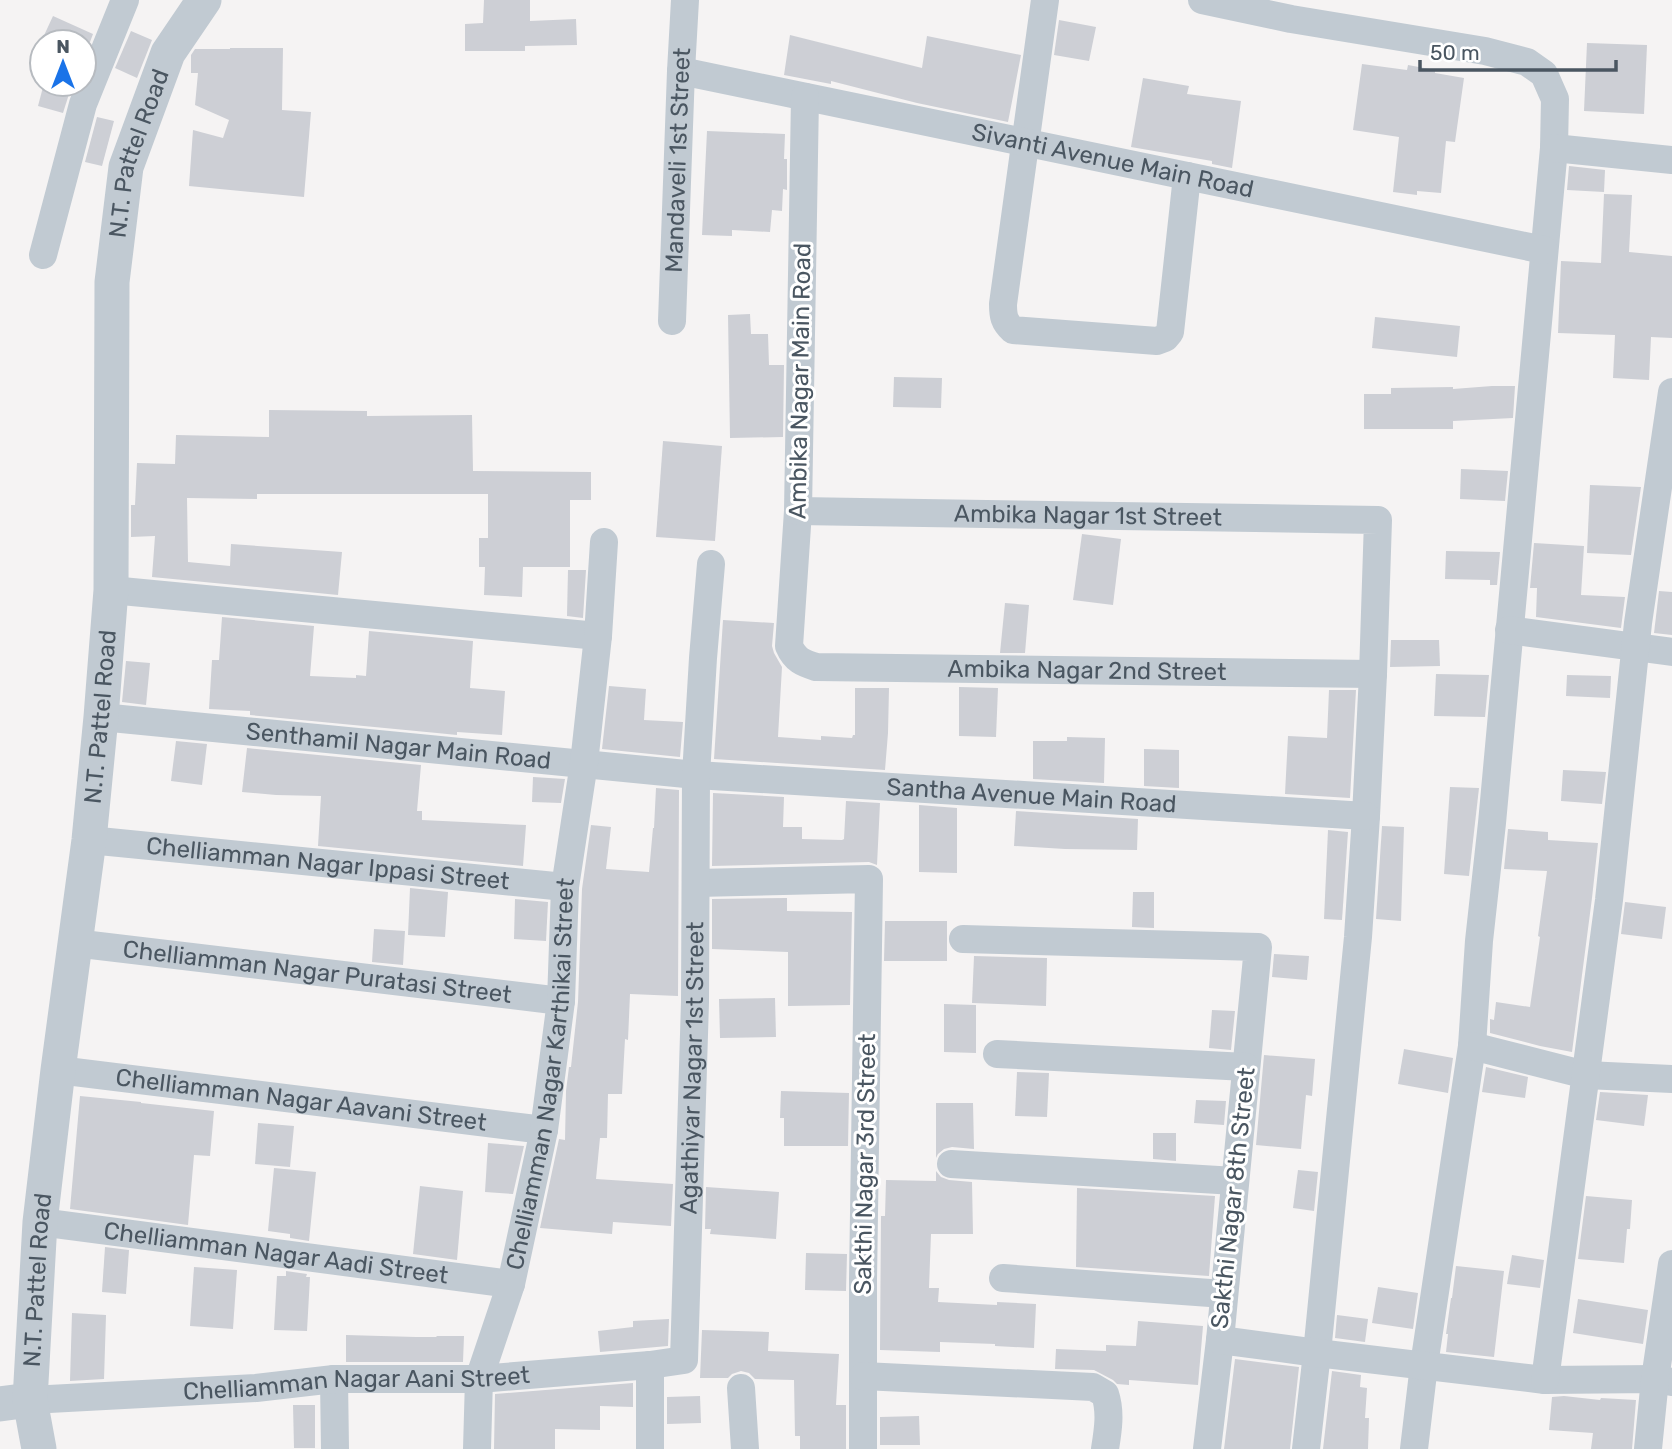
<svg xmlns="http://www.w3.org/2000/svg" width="1672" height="1449" viewBox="0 0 1672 1449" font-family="Rubik,sans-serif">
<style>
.building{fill:#cdcfd5}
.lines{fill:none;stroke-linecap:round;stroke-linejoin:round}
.minor{stroke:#c1cad2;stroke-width:28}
.tertiary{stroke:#c1cad2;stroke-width:35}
.labels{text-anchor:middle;stroke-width:6;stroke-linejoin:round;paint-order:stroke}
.street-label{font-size:24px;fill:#4a5661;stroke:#fff}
</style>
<rect width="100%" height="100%" fill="#f5f3f3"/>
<g class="building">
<polygon points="484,0 530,0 530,21 576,19 577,45 525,46 525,51 465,51 465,24 483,23"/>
<polygon points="53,16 93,34 90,42 41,42"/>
<polygon points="1059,20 1096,27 1089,61 1054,55"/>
<polygon points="131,31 152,40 137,78 115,68"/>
<polygon points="790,35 922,68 927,36 1021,55 1008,122 917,103 831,81 831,84 784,75"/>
<polygon points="1587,43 1647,45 1644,114 1584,111"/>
<polygon points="230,48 283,48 282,110 311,112 304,197 189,186 193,130 223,138 229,120 195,105 198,73 191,73 191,55 195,49 230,49"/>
<polygon points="1362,64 1407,70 1408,65 1435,70 1435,73 1464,78 1455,142 1446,141 1441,193 1417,191 1417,195 1393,192 1399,137 1353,130"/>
<polygon points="1143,78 1189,86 1187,94 1241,101 1232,168 1212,164 1212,161 1131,147"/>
<polygon points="43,87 69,94 63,113 38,106"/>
<polygon points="97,117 114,121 102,166 85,162"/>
<polygon points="707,131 785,134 784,159 787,159 787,190 783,189 782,211 772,210 770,232 732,230 732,236 702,235"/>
<polygon points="1569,166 1605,170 1604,192 1567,190"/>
<polygon points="1604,194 1632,195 1629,252 1672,256 1672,338 1651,337 1649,380 1613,378 1615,335 1558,333 1561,261 1601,263"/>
<polygon points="750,314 751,334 768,334 769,365 784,365 783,437 730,438 728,315"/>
<polygon points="1375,317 1460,326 1457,357 1372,348"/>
<polygon points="894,377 942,378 941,408 893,407"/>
<polygon points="1492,386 1515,386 1513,418 1453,421 1453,429 1364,429 1364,394 1391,394 1391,388 1453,387 1453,389"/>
<polygon points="269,410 367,411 367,416 472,415 473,471 591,472 591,500 570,500 570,567 523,567 522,597 484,595 485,567 479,567 479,538 488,538 488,494 257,494 257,499 187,498 188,562 230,566 231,544 342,552 338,595 152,577 155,536 131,537 131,505 135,505 137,463 175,464 176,435 269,437"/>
<polygon points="663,441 722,446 715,541 656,537"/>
<polygon points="1461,469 1508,471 1505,501 1460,499"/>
<polygon points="1590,485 1641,487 1631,555 1587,553"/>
<polygon points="1082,534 1121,539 1113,605 1073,600"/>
<polygon points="1534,543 1584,546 1581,595 1625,597 1621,628 1536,617 1537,588 1530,588"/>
<polygon points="1446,551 1500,552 1497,585 1490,585 1490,580 1445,579"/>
<polygon points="568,570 586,570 583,618 567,616"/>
<polygon points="1659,591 1672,592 1672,635 1654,633"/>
<polygon points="1005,603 1029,605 1025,653 1000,653"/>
<polygon points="222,617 314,626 310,676 356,678 356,675 366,676 369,631 473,641 470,688 505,691 502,735 457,732 457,735 437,733 250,715 250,711 209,709 212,660 219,660"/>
<polygon points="723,620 774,623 772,646 774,653 782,667 778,737 821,740 821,736 852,738 853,735 855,735 855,688 889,688 888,733 885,770 714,759"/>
<polygon points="1391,640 1439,640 1440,666 1390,667"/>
<polygon points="126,661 150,663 146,705 122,702"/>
<polygon points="1436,674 1489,675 1485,717 1434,716"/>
<polygon points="1567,675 1611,676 1610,698 1566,696"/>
<polygon points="609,686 646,689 644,720 683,722 680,757 602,749"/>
<polygon points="959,687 998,688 996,737 959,736"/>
<polygon points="1329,690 1356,690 1350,798 1285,794 1288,736 1327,738"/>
<polygon points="1067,737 1105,738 1104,783 1033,779 1033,741 1067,741"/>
<polygon points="176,741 207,744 202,785 171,781"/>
<polygon points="247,748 421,765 417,811 422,811 422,820 526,825 523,866 318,846 321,796 276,795 242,792"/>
<polygon points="1144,749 1179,750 1179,788 1144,786"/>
<polygon points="1563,770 1606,772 1602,804 1561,801"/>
<polygon points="533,777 565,779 561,803 532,802"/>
<polygon points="1450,787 1479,788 1469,876 1444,874"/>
<polygon points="656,788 679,790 678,996 630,994 628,1040 625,1039 622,1094 608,1094 607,1138 600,1138 596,1179 673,1184 671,1226 613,1222 612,1234 540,1228 559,1139 565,1140 566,1091 569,1067 571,1067 578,1002 582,889 591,825 611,827 606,869 649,872 653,828 654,828"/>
<polygon points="713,793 784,797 783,827 802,827 802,839 842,840 844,839 846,801 880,803 877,865 869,862 712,866"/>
<polygon points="919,805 957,808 957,873 919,872"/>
<polygon points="1016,811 1138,819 1137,850 1065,849 1014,846"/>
<polygon points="1382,826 1404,827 1401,921 1376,919"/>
<polygon points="1508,829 1548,832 1548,840 1598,843 1592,898 1572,1052 1540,1046 1490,1033 1490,1019 1494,1020 1496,1002 1530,1007 1540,937 1538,936 1547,871 1504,869"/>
<polygon points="1328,830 1348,832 1342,920 1324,919"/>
<polygon points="410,888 448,892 445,937 408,935"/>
<polygon points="1133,892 1154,892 1154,928 1132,927"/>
<polygon points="787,898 787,911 852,912 850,1005 788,1006 788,952 712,949 712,899"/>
<polygon points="515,899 548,902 546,941 514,939"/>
<polygon points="1625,902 1666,907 1662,939 1621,934"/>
<polygon points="885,921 947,921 947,961 884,961"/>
<polygon points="374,929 405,931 403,965 372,962"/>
<polygon points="1274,954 1309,956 1307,980 1272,977"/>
<polygon points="974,956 1047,958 1046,1006 972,1003"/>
<polygon points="775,998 776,1037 720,1038 719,999"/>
<polygon points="944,1004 976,1005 976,1053 944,1052"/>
<polygon points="1212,1010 1235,1011 1231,1050 1209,1048"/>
<polygon points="1404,1049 1453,1058 1448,1093 1398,1084"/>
<polygon points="1264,1055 1315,1059 1312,1096 1306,1095 1301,1149 1256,1145"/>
<polygon points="1486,1067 1528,1077 1525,1098 1482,1092"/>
<polygon points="1017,1072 1049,1073 1047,1117 1015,1116"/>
<polygon points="781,1091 849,1093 848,1146 784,1146 784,1118 780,1118"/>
<polygon points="1600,1092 1648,1095 1644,1126 1596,1120"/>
<polygon points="80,1096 141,1102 141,1103 214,1111 210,1156 194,1155 188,1225 70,1209"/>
<polygon points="1196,1100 1226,1101 1224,1125 1194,1123"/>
<polygon points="936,1103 973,1103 974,1149 952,1147 944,1149 938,1154 936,1158"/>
<polygon points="258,1123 294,1126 290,1167 255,1164"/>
<polygon points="1153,1133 1176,1133 1176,1161 1153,1159"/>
<polygon points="488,1143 524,1146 513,1194 485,1192"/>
<polygon points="274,1168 316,1172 309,1241 290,1238 290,1234 268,1231"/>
<polygon points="1298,1170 1318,1172 1314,1211 1293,1208"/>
<polygon points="936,1171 941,1177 949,1180 972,1182 973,1234 931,1234 929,1288 939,1288 938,1302 997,1305 997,1302 1036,1304 1034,1348 995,1346 995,1344 940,1342 940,1352 880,1350 881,1216 885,1216 886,1180 936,1181"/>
<polygon points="420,1186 463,1191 457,1260 413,1254"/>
<polygon points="706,1187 779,1192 776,1239 710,1234 711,1229 705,1229"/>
<polygon points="1077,1188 1215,1196 1209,1276 1076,1267"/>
<polygon points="1586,1196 1632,1200 1630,1229 1627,1229 1624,1263 1578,1259"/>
<polygon points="105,1247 129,1250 126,1294 102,1292"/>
<polygon points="806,1253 847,1254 846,1291 805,1290"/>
<polygon points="1512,1255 1544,1260 1540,1288 1507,1284"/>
<polygon points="1456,1266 1504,1271 1494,1357 1446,1352 1448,1334 1446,1334 1451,1298 1452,1298"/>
<polygon points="194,1267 237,1270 233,1329 190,1326"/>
<polygon points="286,1271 307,1274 306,1277 310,1277 307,1331 274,1330 277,1276 286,1276"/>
<polygon points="1378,1287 1418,1293 1413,1329 1372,1323"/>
<polygon points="1578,1299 1648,1310 1643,1344 1573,1333"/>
<polygon points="72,1313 106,1315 104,1379 70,1381"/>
<polygon points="1337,1315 1368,1319 1365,1342 1335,1338"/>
<polygon points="669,1319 668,1346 600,1352 598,1331 633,1327 633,1321"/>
<polygon points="1138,1321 1203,1326 1198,1385 1129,1380 1129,1385 1117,1384 1113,1380 1094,1370 1055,1369 1056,1349 1106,1351 1106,1345 1136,1346"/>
<polygon points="702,1330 769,1332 768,1351 839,1354 836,1405 846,1405 846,1449 800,1449 800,1436 795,1436 794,1380 755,1379 749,1373 741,1371 732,1374 728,1378 700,1378"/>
<polygon points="346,1335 416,1337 436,1337 437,1336 464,1336 463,1362 346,1362"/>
<polygon points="1235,1359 1299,1367 1290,1449 1224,1449"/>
<polygon points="1332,1371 1361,1375 1360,1387 1367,1388 1365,1418 1369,1418 1368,1449 1323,1449"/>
<polygon points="633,1383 633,1407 600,1406 600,1430 555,1429 555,1449 494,1449 495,1394"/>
<polygon points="700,1396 701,1423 667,1424 667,1397"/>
<polygon points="1564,1396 1600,1400 1601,1398 1636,1400 1632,1449 1591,1449 1593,1433 1549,1430 1552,1397"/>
<polygon points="293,1405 315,1405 315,1448 294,1448"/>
<polygon points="919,1416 920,1445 880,1445 880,1417"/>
</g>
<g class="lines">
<g class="minor">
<path d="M1045,0L1003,304C1003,316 1004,322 1013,330L1157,341L1165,338L1170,332L1187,176"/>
<polyline points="1202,0 1291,19 1485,51 1527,62 1544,74 1555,99 1554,148 1492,823 1479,941 1472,1046 1424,1365 1414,1449"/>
<path id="s1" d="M681,71L1544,250"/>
<path id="s2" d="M805,97L798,511L789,646C795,660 803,663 816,667L1373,674"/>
<polyline points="1554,148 1672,160"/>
<polyline points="43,255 83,104 125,0"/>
<path id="s3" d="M672,321L681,71L685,0"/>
<path id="s4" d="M798,511L1378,520L1373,674L1366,816L1358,937L1317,1353L1306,1449"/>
<polyline points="111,590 598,636"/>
<polyline points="1509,630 1672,652"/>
<path id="s5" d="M101,717L696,775L1366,816"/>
<path id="s6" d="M89,840L565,887"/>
<polyline points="696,883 869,879 863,1280 863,1449"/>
<polyline points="963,939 1258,947 1220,1340 1207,1449"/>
<path id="s7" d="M74,943L561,1001"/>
<polyline points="1472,1046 1586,1075 1672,1079"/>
<polyline points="997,1054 1246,1067"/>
<path id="s8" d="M58,1070L544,1130"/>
<polyline points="951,1164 1235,1181"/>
<path id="s9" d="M40,1222L511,1284"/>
<polyline points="1003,1278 1224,1294"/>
<polyline points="1220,1340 1317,1353 1545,1380 1655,1379 1672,1382"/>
<path d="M863,1376L1093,1387L1105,1394C1111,1412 1108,1430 1105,1449"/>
<polyline points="334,1379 335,1449"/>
<polyline points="1545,1380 1609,900 1638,623 1672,392"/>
<polyline points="741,1388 745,1449"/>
<path id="s10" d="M30,1400L256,1388L334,1379H479L650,1365L684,1360L695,1002L696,775L703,658L711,564"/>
<path id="s11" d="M477,1449L479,1379L511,1284L544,1130L561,1001L565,887L584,763L598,636L604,542"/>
<polyline points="650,1449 650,1365"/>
<polyline points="1648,1449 1655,1379 1672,1264"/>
</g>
<g class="tertiary">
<polyline points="0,1404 30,1400"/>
<path id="s12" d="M39,1449L30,1400L40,1222L58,1070L89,840L101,717L111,590L112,282L126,167L168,53L204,0"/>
</g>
</g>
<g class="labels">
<g class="street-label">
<text dy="8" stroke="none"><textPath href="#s12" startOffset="1304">N.T. Pattel Road</textPath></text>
<text dy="8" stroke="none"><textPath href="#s3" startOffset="161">Mandaveli 1st Street</textPath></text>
<text dy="8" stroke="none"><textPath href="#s1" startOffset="441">Sivanti Avenue Main Road</textPath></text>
<text transform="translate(800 381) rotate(-89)" y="8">Ambika Nagar Main Road</text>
<text dy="8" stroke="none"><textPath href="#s4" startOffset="290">Ambika Nagar 1st Street</textPath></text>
<text dy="8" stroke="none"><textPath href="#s2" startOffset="856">Ambika Nagar 2nd Street</textPath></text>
<text dy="8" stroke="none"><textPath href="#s12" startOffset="737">N.T. Pattel Road</textPath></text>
<text dy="8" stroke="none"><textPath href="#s5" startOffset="299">Senthamil Nagar Main Road</textPath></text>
<text dy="8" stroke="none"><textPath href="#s5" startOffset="934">Santha Avenue Main Road</textPath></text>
<text dy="8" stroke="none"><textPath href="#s6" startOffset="240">Chelliamman Nagar Ippasi Street</textPath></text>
<text dy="8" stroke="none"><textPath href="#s7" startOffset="245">Chelliamman Nagar Puratasi Street</textPath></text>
<text dy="8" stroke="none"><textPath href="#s10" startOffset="948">Agathiyar Nagar 1st Street</textPath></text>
<text dy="8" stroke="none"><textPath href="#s11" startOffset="383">Chelliamman Nagar Karthikai Street</textPath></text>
<text dy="8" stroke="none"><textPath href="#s8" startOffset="245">Chelliamman Nagar Aavani Street</textPath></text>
<text transform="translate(865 1164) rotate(-89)" y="8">Sakthi Nagar 3rd Street</text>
<text transform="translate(1233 1198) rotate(-84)" y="8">Sakthi Nagar 8th Street</text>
<text dy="8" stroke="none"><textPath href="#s9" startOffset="238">Chelliamman Nagar Aadi Street</textPath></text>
<text dy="8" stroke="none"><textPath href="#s12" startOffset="170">N.T. Pattel Road</textPath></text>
<text dy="8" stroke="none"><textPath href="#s10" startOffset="327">Chelliamman Nagar Aani Street</textPath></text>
</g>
</g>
<g transform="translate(63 63)"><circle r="33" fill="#ffffff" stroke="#b7bbc0" stroke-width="2"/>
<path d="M0-5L12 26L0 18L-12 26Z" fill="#1a73e8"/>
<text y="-10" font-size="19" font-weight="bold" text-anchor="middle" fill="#4a5661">N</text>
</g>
<path d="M1420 60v10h196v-10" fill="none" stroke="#4a5661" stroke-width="3.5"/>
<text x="1430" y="60" font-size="21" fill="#4a5661" stroke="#ffffff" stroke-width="5" paint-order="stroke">50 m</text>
</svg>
